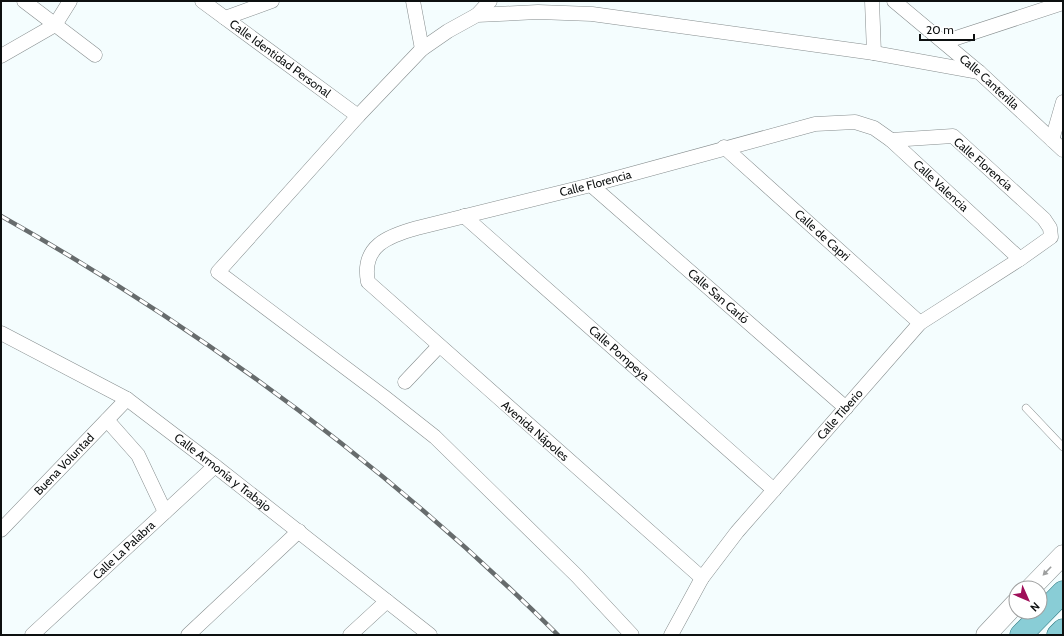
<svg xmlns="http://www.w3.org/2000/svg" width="1064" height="636" viewBox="0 0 1064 636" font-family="Cabin,sans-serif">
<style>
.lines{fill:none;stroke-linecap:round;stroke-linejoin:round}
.lane-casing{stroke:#868d8e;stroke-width:8}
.street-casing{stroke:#868d8e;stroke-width:15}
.secondary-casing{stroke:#868d8e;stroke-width:21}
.primary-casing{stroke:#2b757e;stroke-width:23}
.lane{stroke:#fff;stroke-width:7}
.street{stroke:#fff;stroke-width:14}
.secondary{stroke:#fff;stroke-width:20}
.primary{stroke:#89cdd6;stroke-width:22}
.rail-casing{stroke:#676c6d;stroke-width:4.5}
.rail{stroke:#fff;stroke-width:3;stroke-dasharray:9;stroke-linecap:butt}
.oneway{fill:#9e9f9f}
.labels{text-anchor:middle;stroke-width:3;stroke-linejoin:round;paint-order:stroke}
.street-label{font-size:12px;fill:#0d1010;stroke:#fff}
</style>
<rect width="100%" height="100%" fill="#f4fdfe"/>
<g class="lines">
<defs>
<polyline id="lane" points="1026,408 1063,447"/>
<g id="street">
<polyline points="24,1 95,55"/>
<path id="s1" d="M202,1L358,116"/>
<polyline points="413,1 422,49"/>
<polyline points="872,1 874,53"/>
<path id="s2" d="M894,1L979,72L1063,150"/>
<polyline points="477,15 490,1"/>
<polyline points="225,18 272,1"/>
<polyline points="944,42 1063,3"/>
<polyline points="1,56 55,25 70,1"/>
<polyline points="1052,140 1063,102"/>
<path id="s3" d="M724,147L920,323"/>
<path id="s4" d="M591,185L846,408"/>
<path id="s5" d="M464,216L774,490"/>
<path id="s6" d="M1,333L127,399L215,466L430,635"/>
<polyline points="405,382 439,346"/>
<polyline points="107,420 138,455 165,512"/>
<path id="s7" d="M1,530L127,399"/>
<path id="s8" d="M702,578L368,282C361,246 388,236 417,228L591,185L815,124L855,122L874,128L891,140L1020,259"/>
<path id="s9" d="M32,635L215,466"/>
<polyline points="188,635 299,531"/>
<polyline points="350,635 387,601"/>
<polyline points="632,635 577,576 435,437 383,396 218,272 358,116 422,49 448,31 477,15 538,12 592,14 874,53 979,72"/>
<path id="s10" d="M671,635L702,578L737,532L920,323L1020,259L1051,237L1050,228L1044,219L953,136L891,140"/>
</g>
<g id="secondary">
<polyline points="1031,588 1063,555"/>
<polyline points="986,635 1016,603"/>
</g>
<g id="primary">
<polyline points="1021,635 1063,592"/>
<polyline points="1058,635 1063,630"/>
</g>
</defs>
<use href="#lane" class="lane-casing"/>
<use href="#street" class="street-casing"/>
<use href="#secondary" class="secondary-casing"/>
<use href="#primary" class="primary-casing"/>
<use href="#lane" class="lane"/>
<use href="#street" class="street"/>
<use href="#secondary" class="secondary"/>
<use href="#primary" class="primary"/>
<defs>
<path id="rail" d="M1,216C205,331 392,470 558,635"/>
</defs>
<use href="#rail" class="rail-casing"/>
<use href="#rail" class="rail"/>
</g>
<defs><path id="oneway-solid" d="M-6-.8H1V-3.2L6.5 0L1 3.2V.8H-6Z"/></defs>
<use class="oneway" href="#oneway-solid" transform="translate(1047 571) rotate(134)"/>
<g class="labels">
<g class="street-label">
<text dy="4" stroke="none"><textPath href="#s1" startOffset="97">Calle Identidad Personal</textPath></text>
<text dy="4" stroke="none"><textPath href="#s2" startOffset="125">Calle Canterilla</textPath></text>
<text transform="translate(983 164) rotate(41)" y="4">Calle Florencia</text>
<text dy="4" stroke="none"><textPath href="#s8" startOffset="713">Calle Florencia</textPath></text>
<text dy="4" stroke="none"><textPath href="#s8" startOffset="1089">Calle Valencia</textPath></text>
<text dy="4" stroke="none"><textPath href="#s3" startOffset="132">Calle de Capri</textPath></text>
<text dy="4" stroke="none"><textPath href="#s4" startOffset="169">Calle San Carló</textPath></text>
<text dy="4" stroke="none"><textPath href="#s5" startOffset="207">Calle Pompeya</textPath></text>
<text dy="4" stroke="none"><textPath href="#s10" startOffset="279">Calle Tiberio</textPath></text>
<text transform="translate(535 431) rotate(41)" y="4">Avenida Nápoles</text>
<text dy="4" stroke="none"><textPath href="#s7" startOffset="91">Buena Voluntad</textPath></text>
<text dy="4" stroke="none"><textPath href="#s6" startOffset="263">Calle Armonía y Trabajo</textPath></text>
<text dy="4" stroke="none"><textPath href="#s9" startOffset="125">Calle La Palabra</textPath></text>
</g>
</g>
<rect width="1064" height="636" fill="none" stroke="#0d1010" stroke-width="4"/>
<g transform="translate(1028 600) rotate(135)"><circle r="19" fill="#ffffff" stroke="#9e9f9f"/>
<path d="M0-3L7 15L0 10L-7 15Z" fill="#9f0f59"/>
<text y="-6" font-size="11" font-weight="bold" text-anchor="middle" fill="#0d1010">N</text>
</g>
<path d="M920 34v6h54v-6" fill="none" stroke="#0d1010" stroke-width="2"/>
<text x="926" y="34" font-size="12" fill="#0d1010" stroke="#ffffff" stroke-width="3" paint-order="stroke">20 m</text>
</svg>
